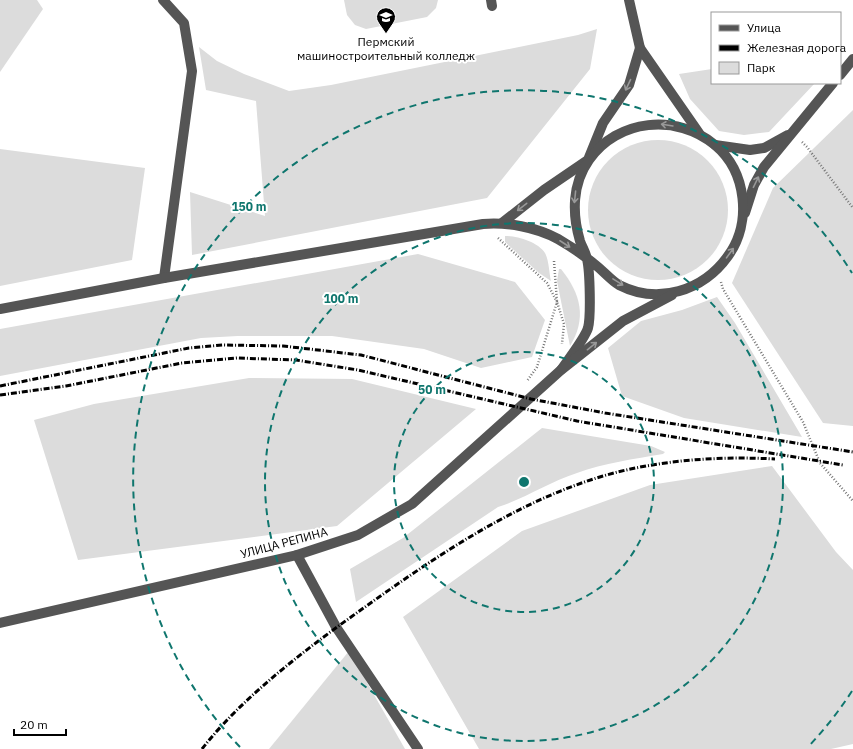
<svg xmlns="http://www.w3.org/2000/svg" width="853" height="749" viewBox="0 0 853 749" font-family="'IBM Plex Sans',sans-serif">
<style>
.green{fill:#dcdcdc}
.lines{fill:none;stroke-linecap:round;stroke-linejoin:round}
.path{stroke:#777;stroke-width:2.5;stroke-dasharray:1 2;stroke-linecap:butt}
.minor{stroke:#555;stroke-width:10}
.rail{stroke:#000;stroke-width:3;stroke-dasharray:6 2 1 2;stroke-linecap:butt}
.oneway{stroke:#999}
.ring{fill:none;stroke:#0f766e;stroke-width:2;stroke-dasharray:7 5}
.labels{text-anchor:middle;stroke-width:4;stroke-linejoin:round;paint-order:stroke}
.poi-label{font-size:12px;fill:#000;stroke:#fff}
.street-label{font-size:12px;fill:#000;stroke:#fff}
.centre{fill:#0f766e;stroke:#fff;stroke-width:2}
.ring-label{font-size:12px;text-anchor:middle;font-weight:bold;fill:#0f766e;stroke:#fff;stroke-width:4;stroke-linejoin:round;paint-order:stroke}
</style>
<rect width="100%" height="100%" fill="#fff"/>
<g class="green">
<polygon points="0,0 37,0 43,9 0,72"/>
<polygon points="344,0 438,0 436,8 427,17 366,29 355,25 347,15"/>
<polygon points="597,29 590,69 487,198 192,255 190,192 265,216 256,101 206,90 199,47 217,61 244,74 289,91 331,85 578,35"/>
<polygon points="712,69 712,83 815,83 769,132 744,135 719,131 690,99 679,74"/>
<polygon points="853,110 853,426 823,423 732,283 773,188"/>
<circle cx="658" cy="210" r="70"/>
<polygon points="0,149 145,168 132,260 0,286"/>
<path d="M505,236C517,236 538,242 545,253C549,260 549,273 551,281L539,273L505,242Z"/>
<polygon points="418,254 515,282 545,320 532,357 481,368 424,349 332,336 238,336 201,338 0,376 0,329"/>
<path d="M559,269H561C581,294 587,318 570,346L557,281Z"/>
<polygon points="717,297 735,323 802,437 684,418 622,396 608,348 641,321 682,310"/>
<polygon points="249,378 352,379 476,409 337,526 78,560 34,420 94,404"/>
<path d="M542,428L651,446L665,452L663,454C634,459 604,463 577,473C549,482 526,498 498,507L356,602L350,569L403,538Z"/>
<polygon points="772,466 836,552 853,570 853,744 831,749 479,749 403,617 522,531 650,485"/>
<polygon points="349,651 405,749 269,749"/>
</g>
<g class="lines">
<g class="path">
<polyline points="802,142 807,147 853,208"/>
<polyline points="498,238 547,283 557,302 537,367 527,381"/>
<polyline points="554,261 557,302 564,324 562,344"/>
<polyline points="721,282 723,289 803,422 820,463 853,501"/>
</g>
<g class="minor">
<polyline points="163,0 184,23 192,71 164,278"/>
<polyline points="491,0 492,6"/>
<polyline points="629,0 640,48 699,133"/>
<polyline points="840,75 853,59"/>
<polyline points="715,145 750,150 764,148 788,135"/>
<polyline points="745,213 754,185 764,167 833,83"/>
<polyline points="502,223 544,190 588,160 603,123 629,85 640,48"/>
<path d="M0,309L164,278L483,224C507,222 536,227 558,239C572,247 586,257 598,267C605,273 612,281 619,285C658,305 703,291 728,256C752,223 747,172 715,145C677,113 617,119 589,160C572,184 572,214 580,241C582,247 586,253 587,259C590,271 591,317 588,328C585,338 568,360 561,370"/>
<polyline points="297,555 336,627 418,749"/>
<polyline points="0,623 297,555 358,535 412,504 561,370 623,321 672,295"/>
</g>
<g class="rail">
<polyline points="0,386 189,348 223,345 283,346 361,355 531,399 605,413 853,452"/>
<polyline points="0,395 66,386 182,363 237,358 296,360 358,370 577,421 843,465"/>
<path d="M202,749C243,696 310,646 365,607C438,555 516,502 603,476C658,460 718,456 775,459"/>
</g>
</g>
<defs><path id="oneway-shaft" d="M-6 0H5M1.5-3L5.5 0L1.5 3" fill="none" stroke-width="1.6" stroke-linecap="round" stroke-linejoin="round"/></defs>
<g class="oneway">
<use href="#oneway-shaft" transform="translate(628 85) rotate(115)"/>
<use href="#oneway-shaft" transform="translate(667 125) rotate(-171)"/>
<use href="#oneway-shaft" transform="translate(756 182) rotate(-64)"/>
<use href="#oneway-shaft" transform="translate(575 197) rotate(96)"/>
<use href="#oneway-shaft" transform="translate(522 207) rotate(142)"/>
<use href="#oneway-shaft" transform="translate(565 244) rotate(33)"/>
<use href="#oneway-shaft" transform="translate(730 253) rotate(-54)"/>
<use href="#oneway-shaft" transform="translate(618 282) rotate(32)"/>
<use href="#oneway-shaft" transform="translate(592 346) rotate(-39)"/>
</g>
<g class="ring">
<circle cx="524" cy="482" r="130"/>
<circle cx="524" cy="482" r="259"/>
<path d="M852 691A389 389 0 0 1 808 747M240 747A389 389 0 1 1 852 273"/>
</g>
<defs>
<symbol id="university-pin" viewBox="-11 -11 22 30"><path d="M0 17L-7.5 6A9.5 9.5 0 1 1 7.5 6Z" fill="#000" stroke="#fff"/><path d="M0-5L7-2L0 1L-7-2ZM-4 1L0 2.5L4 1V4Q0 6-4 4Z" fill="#fff"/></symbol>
</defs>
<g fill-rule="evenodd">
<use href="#university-pin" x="375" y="6" width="22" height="30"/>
</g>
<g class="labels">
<g class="poi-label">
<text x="386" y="46">Пермский<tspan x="386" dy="14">машиностроительный колледж</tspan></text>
</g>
<g class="street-label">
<text transform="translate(284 543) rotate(-15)" y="4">УЛИЦА РЕПИНА</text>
</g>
</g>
<circle cx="524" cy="482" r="6" class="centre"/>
<g class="ring-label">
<text x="249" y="211">150 m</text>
<text x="341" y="303">100 m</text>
<text x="432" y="394">50 m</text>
</g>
<rect x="711" y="12" width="130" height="72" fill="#ffffff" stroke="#999999"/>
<rect x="719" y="25" width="20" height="6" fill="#555555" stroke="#999999"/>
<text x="747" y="32" font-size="12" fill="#000000">Улица</text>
<rect x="719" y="45" width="20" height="6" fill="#000000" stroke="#999999"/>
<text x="747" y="52" font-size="12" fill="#000000">Железная дорога</text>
<rect x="719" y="62" width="20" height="12" fill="#dcdcdc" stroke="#999999"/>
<text x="747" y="72" font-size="12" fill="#000000">Парк</text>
<path d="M14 729v6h52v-6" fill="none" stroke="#000000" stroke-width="2"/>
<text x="20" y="729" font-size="12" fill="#000000" stroke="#ffffff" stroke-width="3" paint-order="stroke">20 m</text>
</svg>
